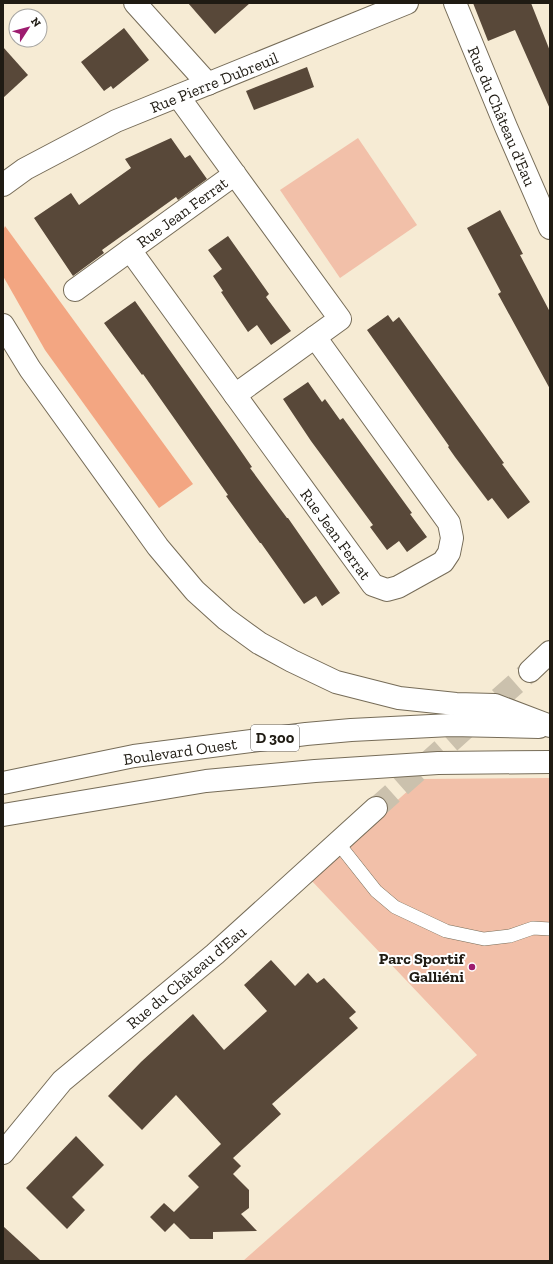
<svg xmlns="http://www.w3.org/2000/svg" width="553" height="1264" viewBox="0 0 553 1264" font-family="'Zilla Slab',serif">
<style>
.green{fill:#f2c0a9}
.forest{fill:#f3a682}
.building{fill:#584839}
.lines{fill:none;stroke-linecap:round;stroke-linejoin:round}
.minor-tunnel{stroke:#cbc1ad;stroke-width:22;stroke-dasharray:22 11;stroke-linecap:butt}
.service-casing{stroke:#766c58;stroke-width:14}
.minor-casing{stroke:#766c58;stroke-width:24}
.tertiary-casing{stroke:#766c58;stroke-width:24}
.primary-casing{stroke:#766c58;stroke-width:24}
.service{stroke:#fff;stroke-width:13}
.minor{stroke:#fff;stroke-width:22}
.tertiary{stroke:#fff;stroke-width:22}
.primary{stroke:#fff;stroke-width:22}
.poi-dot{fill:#9d1c6f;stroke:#fff;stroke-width:1.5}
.labels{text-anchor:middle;stroke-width:4;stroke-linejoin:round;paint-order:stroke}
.shield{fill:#fff;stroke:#625f5a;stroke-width:1}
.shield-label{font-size:15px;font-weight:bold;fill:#1f1b13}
.street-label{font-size:16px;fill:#1f1b13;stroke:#fff}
.poi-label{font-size:16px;font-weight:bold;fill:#1f1b13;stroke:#fff;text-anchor:end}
</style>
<rect width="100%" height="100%" fill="#f6ebd4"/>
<g class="green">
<polygon points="358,138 417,225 340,278 280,190"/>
<polygon points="550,778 550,1261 243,1261 477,1055 310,879 421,779"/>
</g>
<polygon class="forest" points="5,226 193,484 159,508 45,350 3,276 3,231"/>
<g class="building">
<polygon points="188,3 250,3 215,34"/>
<polygon points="473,3 531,3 550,51 550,109 515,30 488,41"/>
<polygon points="124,28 149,60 113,89 111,86 104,91 81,62"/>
<polygon points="3,47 28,75 3,98"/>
<polygon points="307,67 314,87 254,110 246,91"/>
<polygon points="171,138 185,158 190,155 207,179 178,200 176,197 102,250 104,253 73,276 34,218 71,193 79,205 131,168 125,159"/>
<polygon points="500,210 523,254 520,255 550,312 550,389 498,294 501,292 467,228"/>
<polygon points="228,236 269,294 266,297 291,331 271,345 257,325 248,332 221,292 223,291 213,276 222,269 208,250"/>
<polygon points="135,301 234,441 252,467 250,468 287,518 288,518 340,593 322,606 316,596 304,604 261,543 260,543 226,496 228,495 143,374 142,375 104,323"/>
<polygon points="388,315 393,322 399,317 504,463 502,464 530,502 508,519 492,498 488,501 455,457 448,447 449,446 367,330"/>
<polygon points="308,382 322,402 325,399 340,420 343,418 412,513 410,514 427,537 407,552 399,541 387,550 370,527 373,525 311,441 283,399"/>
<polygon points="271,960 295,986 308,973 317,983 324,978 356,1012 349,1018 358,1028 272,1104 281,1114 233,1158 241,1166 233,1174 249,1190 249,1208 241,1214 257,1231 213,1232 213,1239 190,1239 174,1223 165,1232 150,1217 164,1203 174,1212 199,1187 188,1176 221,1144 176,1095 142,1130 108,1096 141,1062 193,1014 224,1050 267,1011 244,985"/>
<polygon points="76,1136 104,1165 72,1197 85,1210 67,1229 26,1188"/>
<polygon points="3,1226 41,1261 3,1261"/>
</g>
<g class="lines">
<polyline class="minor-tunnel" points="376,808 530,671"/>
<defs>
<polyline id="service" points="338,843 376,891 395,907 446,931 484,939 510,936 533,928 550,929"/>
<g id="minor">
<polyline points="135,3 208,84"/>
<polyline points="455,3 506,127 550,228"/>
<polyline points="178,96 340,319 235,395 130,250 235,174"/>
<polyline points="75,290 130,250"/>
<polyline points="235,395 373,585 387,590 398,587 443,562 449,553 452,538 449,523 315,337"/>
<polyline points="530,671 550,652"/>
<polyline points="3,1153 62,1081 215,954 376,808"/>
</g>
<polyline id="tertiary" points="3,185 25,169 116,121 407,3"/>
<g id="primary">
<polyline points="3,325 30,369 158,547 195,591 226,619 259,643 292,661 336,682 399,698 456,704 495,705 550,726"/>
<polyline points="3,783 134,756 306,734 351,730 451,725 539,727"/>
<polyline points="3,815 206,781 315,771 438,763 550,762"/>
</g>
</defs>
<use href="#service" class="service-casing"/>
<use href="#minor" class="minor-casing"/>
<use href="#tertiary" class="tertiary-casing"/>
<use href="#primary" class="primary-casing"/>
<use href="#service" class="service"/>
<use href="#minor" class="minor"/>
<use href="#tertiary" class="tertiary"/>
<use href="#primary" class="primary"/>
</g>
<circle class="poi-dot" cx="472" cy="967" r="4"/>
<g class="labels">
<rect class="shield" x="251" y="725" width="48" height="26" rx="3"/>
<g class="shield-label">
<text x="275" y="743">D 300</text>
</g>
<g class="street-label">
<text transform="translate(214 82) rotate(-22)" y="6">Rue Pierre Dubreuil</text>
<text transform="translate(502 116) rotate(67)" y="6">Rue du Château d'Eau</text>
<text transform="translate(182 212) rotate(-36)" y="6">Rue Jean Ferrat</text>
<text transform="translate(336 534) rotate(54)" y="6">Rue Jean Ferrat</text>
<text transform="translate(180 751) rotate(-8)" y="6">Boulevard Ouest</text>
<text transform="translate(186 977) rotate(-40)" y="6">Rue du Château d'Eau</text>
</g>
<g class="poi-label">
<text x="464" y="964">Parc Sportif<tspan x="464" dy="18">Galliéni</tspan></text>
</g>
</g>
<rect width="553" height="1264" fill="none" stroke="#1f1b13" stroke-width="8"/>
<g transform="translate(28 28) rotate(54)"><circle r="19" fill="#ffffff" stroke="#a5a4a1"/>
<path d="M0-3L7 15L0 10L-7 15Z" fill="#9d1c6f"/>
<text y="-6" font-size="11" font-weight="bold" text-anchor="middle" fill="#1f1b13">N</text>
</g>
</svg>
